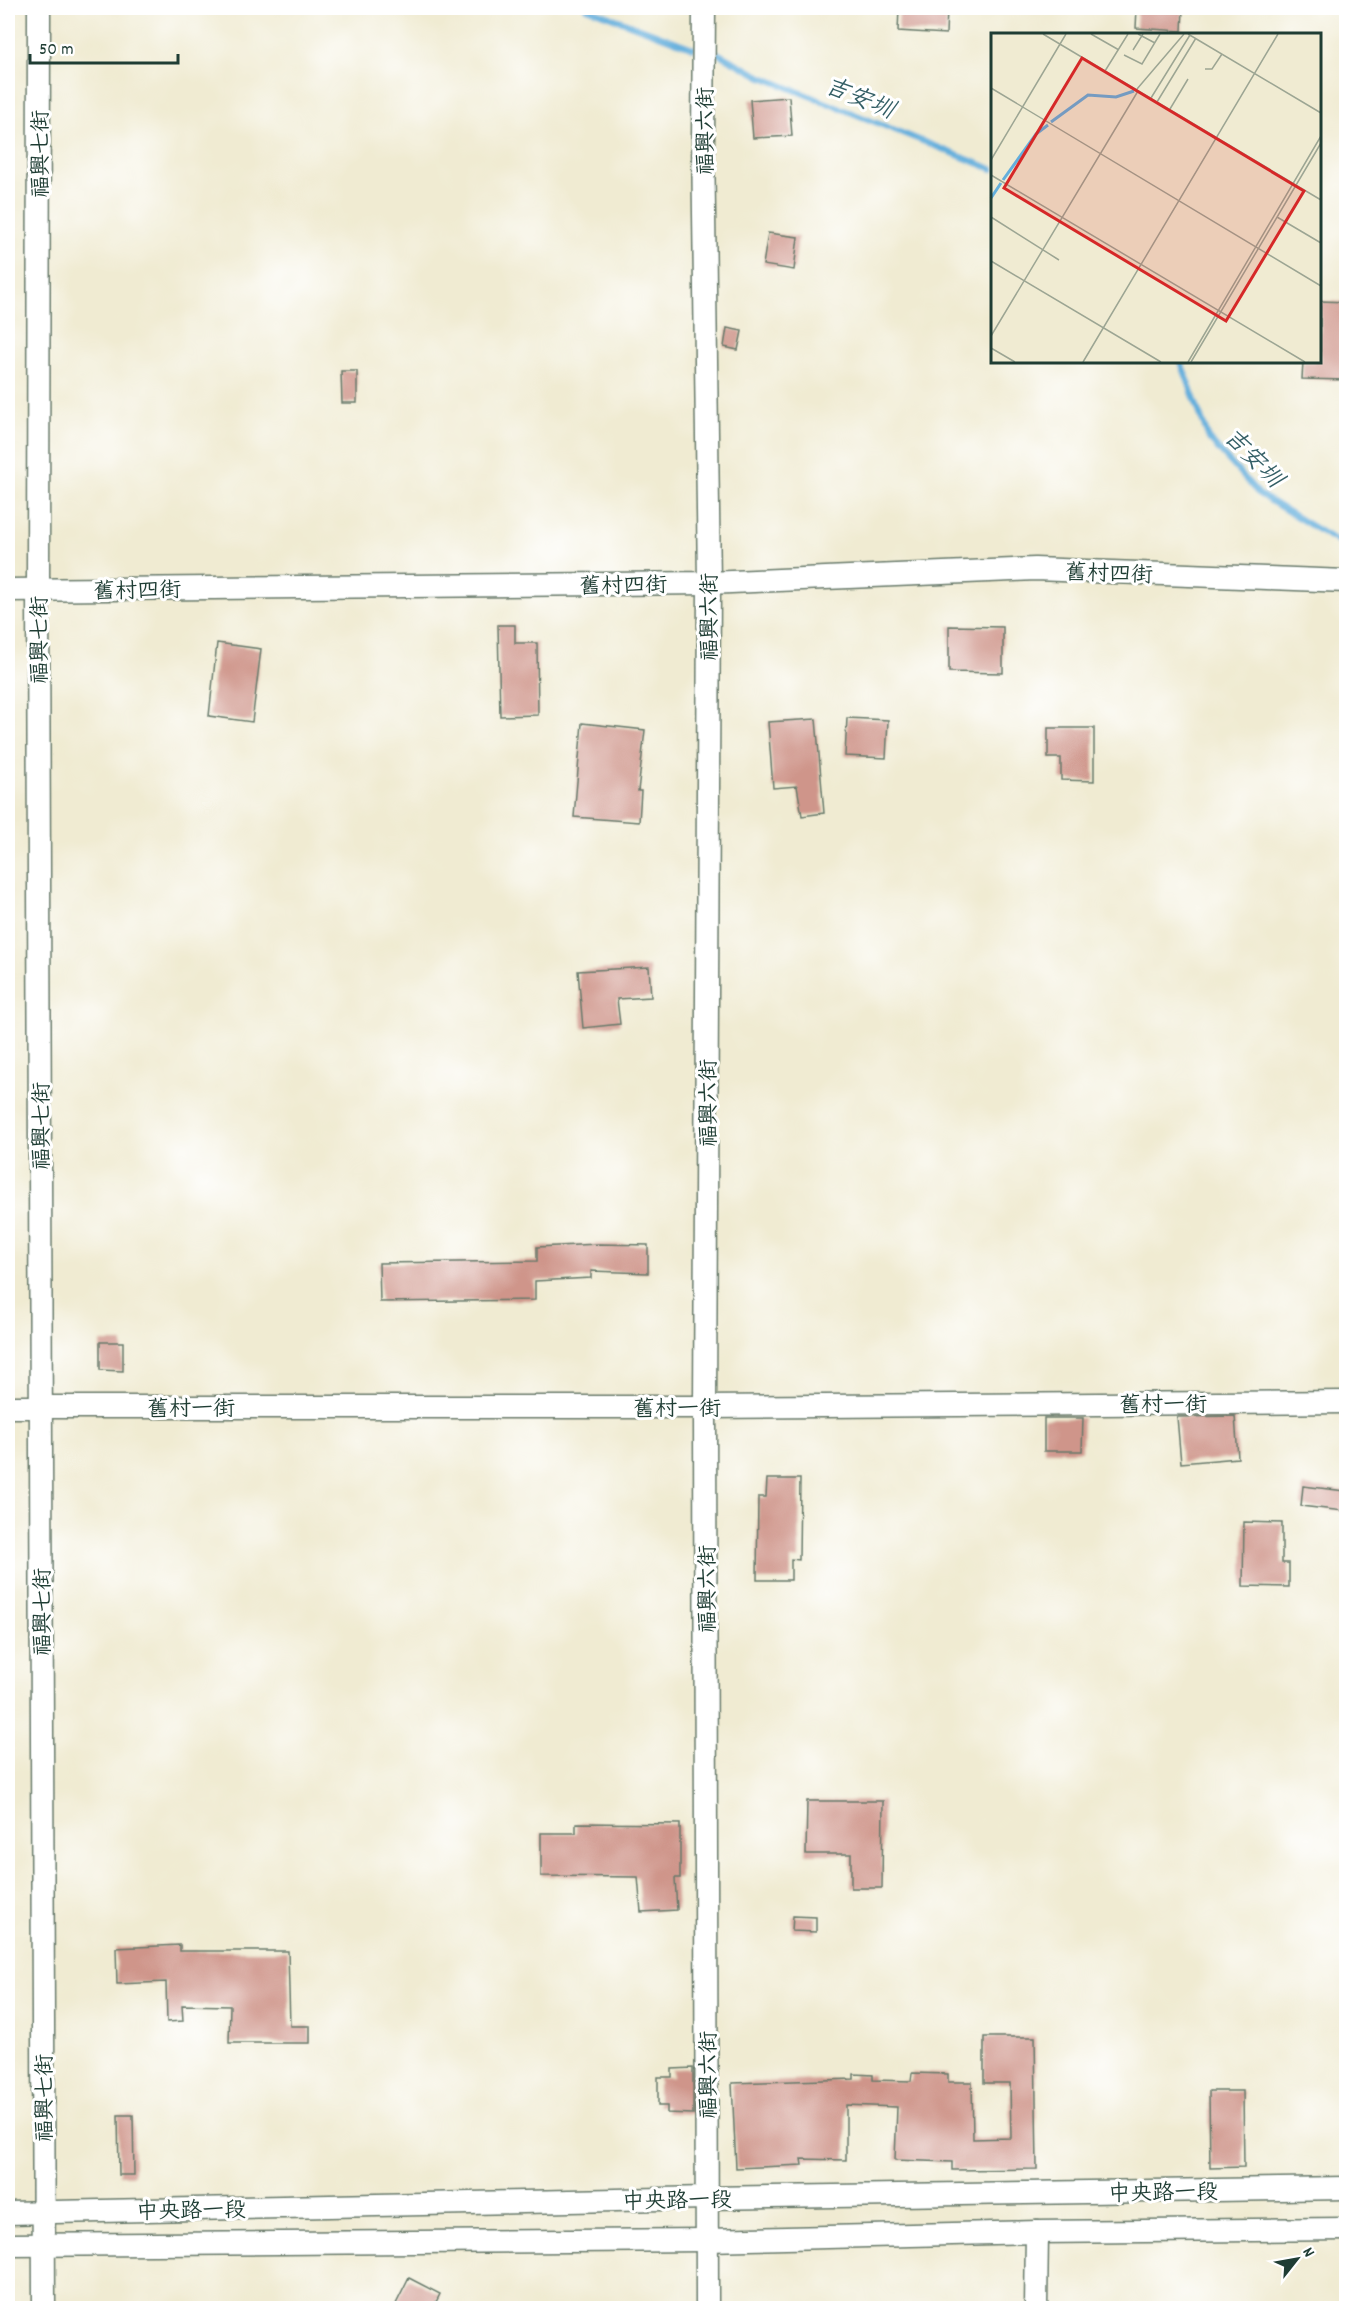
<svg xmlns="http://www.w3.org/2000/svg" width="1354" height="2316" viewBox="0 0 1354 2316" font-family="Dekko,'LXGW WenKai TC',sans-serif">
<style>
.lines{fill:none;stroke-linecap:round;stroke-linejoin:round}
.stream{stroke:#64afdc;stroke-width:6}
.building{fill:#cf958a}
.minor-casing{stroke:#687a6b;stroke-width:25}
.minor{stroke:#fff;stroke-width:22}
.labels{text-anchor:middle;stroke-width:6;stroke-linejoin:round;paint-order:stroke}
.street-label{font-size:22px;fill:#1f3d34;stroke:#fff}
.water-label{font-size:24px;font-style:italic;fill:#345f66;stroke:#fff}
.inset-river{fill:none;stroke:#64afdc;stroke-width:3}
.inset-road{fill:none;stroke:#9ca593;stroke-width:1.5}
.view{fill:#d62828;fill-opacity:0.15;stroke:#d62828;stroke-width:3}
.inset-edge{fill:none;stroke:#1f3d34;stroke-width:3}
</style>
<rect width="100%" height="100%" fill="#fff"/>
<filter id="ink" filterUnits="userSpaceOnUse"><feTurbulence type="fractalNoise" baseFrequency=".0167" numOctaves="2"/><feDisplacementMap in="SourceGraphic" scale="12" xChannelSelector="R" yChannelSelector="G"/><feConvolveMatrix kernelMatrix="1 2 1 2 8 2 1 2 1" color-interpolation-filters="sRGB"/></filter>
<filter id="wash" filterUnits="userSpaceOnUse"><feTurbulence type="fractalNoise" baseFrequency=".008" numOctaves="4" result="noise"/><feDisplacementMap in="SourceGraphic" scale="24" xChannelSelector="R" yChannelSelector="G"/><feGaussianBlur stdDeviation="1.35" result="paint"/><feColorMatrix in="noise" values="0 0 0 0 0 0 0 0 0 0 0 0 0 0 0 0 0 1.4 0 .05"/><feComposite in="paint" operator="in"/></filter>
<g filter="url(#wash)">
<rect width="100%" height="100%" fill="#f0ebd2"/>
<g class="lines">
<g class="stream">
<polyline points="587,8 693,48"/>
<polyline points="717,53 762,77 992,169"/>
<polyline points="1181,362 1209,439 1259,494 1343,545"/>
</g>
</g>
<g id="blocks">
<g class="building">
<polygon points="899,8 947,8 946,34 898,31"/>
<polygon points="1137,8 1183,8 1182,31 1136,28"/>
<polygon points="789,97 792,136 753,138 750,100"/>
<polygon points="768,233 798,237 794,270 763,265"/>
<polygon points="1320,301 1347,302 1347,380 1302,379 1303,362 1320,362"/>
<polygon points="727,328 742,331 738,350 724,347"/>
<polygon points="341,371 357,371 357,403 342,403"/>
<polygon points="498,625 515,625 515,643 537,643 538,715 500,716"/>
<polygon points="949,626 1003,627 1003,673 949,672"/>
<polygon points="217,643 261,649 252,722 209,716"/>
<polygon points="847,718 888,720 886,758 845,756"/>
<polygon points="816,719 824,813 802,816 797,786 773,788 768,722"/>
<polygon points="582,723 645,730 638,791 641,791 639,822 574,817"/>
<polygon points="1048,728 1094,728 1094,781 1061,780 1061,758 1048,758"/>
<polygon points="649,967 651,997 617,999 620,1024 583,1028 578,971"/>
<polygon points="599,1244 648,1245 648,1273 591,1271 591,1278 535,1281 535,1300 380,1302 379,1263 537,1261 537,1247"/>
<polygon points="100,1342 123,1342 123,1371 100,1370"/>
<polygon points="1235,1416 1238,1458 1181,1463 1177,1417"/>
<polygon points="1044,1418 1083,1418 1082,1451 1044,1451"/>
<polygon points="767,1479 800,1479 799,1560 791,1559 791,1580 757,1580 758,1497 766,1497"/>
<polygon points="1303,1486 1345,1491 1343,1511 1301,1506"/>
<polygon points="1244,1522 1282,1523 1282,1563 1289,1563 1289,1587 1243,1586"/>
<polygon points="807,1801 883,1801 882,1888 851,1888 851,1854 806,1854"/>
<polygon points="576,1823 680,1824 680,1878 675,1878 677,1910 641,1912 638,1877 541,1876 541,1833 576,1833"/>
<polygon points="793,1916 816,1917 816,1932 792,1931"/>
<polygon points="180,1945 180,1951 288,1951 290,2026 310,2026 310,2043 229,2043 230,2006 182,2005 183,2021 167,2022 166,1982 117,1984 116,1948"/>
<polygon points="984,2037 1035,2037 1037,2169 952,2170 952,2162 895,2160 897,2107 846,2105 846,2160 801,2159 802,2165 736,2168 732,2083 854,2079 854,2074 873,2075 873,2080 911,2081 912,2073 948,2074 948,2082 972,2082 973,2139 1011,2138 1010,2083 984,2083"/>
<polygon points="693,2068 693,2114 667,2113 667,2106 658,2106 658,2077 672,2077 672,2069"/>
<polygon points="1209,2091 1243,2091 1244,2167 1210,2168"/>
<polygon points="118,2115 133,2115 134,2175 119,2175"/>
<polygon points="409,2278 440,2294 433,2308 394,2308"/>
</g>
</g>
</g>
<g filter="url(#ink)">
<use href="#blocks" fill-opacity="0" stroke="#687a6b" stroke-width="1.5"/>
<g class="lines">
<defs>
<g id="minor">
<polyline points="39,8 38,591 44,2308"/>
<polyline points="704,8 703,139 709,583 705,1407 707,2308"/>
<polyline points="8,590 709,583 1035,569 1346,581"/>
<polyline points="8,1407 705,1407 1346,1402"/>
<polyline points="8,2213 707,2198 1346,2188"/>
<polyline points="8,2245 707,2240 1037,2232 1346,2229"/>
<polyline points="1036,2308 1037,2232"/>
</g>
</defs>
<use href="#minor" class="minor-casing"/>
<use href="#minor" class="minor"/>
</g>
</g>
<g class="labels">
<g class="street-label">
<text transform="translate(704 131) rotate(-90)" y="8">福興六街</text>
<text transform="translate(39 154) rotate(-90)" y="8">福興七街</text>
<text transform="translate(1109 572) rotate(2)" y="8">舊村四街</text>
<text transform="translate(623 584) rotate(-1)" y="8">舊村四街</text>
<text transform="translate(137 589) rotate(-1)" y="8">舊村四街</text>
<text transform="translate(708 617) rotate(-90)" y="8">福興六街</text>
<text transform="translate(38 640) rotate(-90)" y="8">福興七街</text>
<text transform="translate(707 1103) rotate(-90)" y="8">福興六街</text>
<text transform="translate(40 1126) rotate(-90)" y="8">福興七街</text>
<text x="1163" y="1411">舊村一街</text>
<text x="191" y="1415">舊村一街</text>
<text x="677" y="1415">舊村一街</text>
<text transform="translate(706 1589) rotate(-90)" y="8">福興六街</text>
<text transform="translate(41 1612) rotate(-90)" y="8">福興七街</text>
<text transform="translate(707 2075) rotate(-90)" y="8">福興六街</text>
<text transform="translate(43 2098) rotate(-90)" y="8">福興七街</text>
<text transform="translate(1163 2191) rotate(-1)" y="8">中央路一段</text>
<text transform="translate(677 2199) rotate(-1)" y="8">中央路一段</text>
<text transform="translate(191 2209) rotate(-1)" y="8">中央路一段</text>
</g>
<g class="water-label">
<text transform="translate(860 97) rotate(22)" y="8">吉安圳</text>
<text transform="translate(1254 457) rotate(45)" y="8">吉安圳</text>
</g>
</g>
<g transform="translate(991 33)">
<rect width="330" height="330" fill="#f0ebd2"/>
<path class="inset-river" d="M60,89L97,62L125,64L143,58M12,147L45,101L57,92M0,165L10,150"/>
<path class="inset-road" d="M52,1L330,167M100,1L128,17M147,1L164,10M197,1L330,80M142,17L152,1M133,22L151,31L169,1M214,36H221L231,21M114,38L137,1M0,55L330,253M146,56L193,1M160,65L199,2M166,69L205,5M179,76L197,46M0,127L75,1M0,142L314,329M0,184L68,227M286,184L330,210M0,228L170,329M0,303L147,58M0,315L24,329M92,329L287,1M197,329L330,103M200,329L330,110"/>
<path class="view" d="M91,25L313,158L235,288L13,155Z"/>
<rect width="330" height="330" class="inset-edge"/>
</g>
<rect width="1354" height="2316" fill="none" stroke="#fff" stroke-width="30"/>
<g transform="translate(1297 2259) rotate(59)" stroke="#ffffff" stroke-width="4.5" paint-order="stroke">
<path d="M0-4.5L10 22L0 15L-10 22Z" fill="#1f3d34"/>
<text y="-9" font-size="16" font-weight="bold" text-anchor="middle" fill="#1f3d34">N</text>
</g>
<path d="M30 54v9h148v-9" fill="none" stroke="#1f3d34" stroke-width="3"/>
<text x="39" y="54" font-size="18" fill="#1f3d34" stroke="#ffffff" stroke-width="4.5" paint-order="stroke">50 m</text>
</svg>
